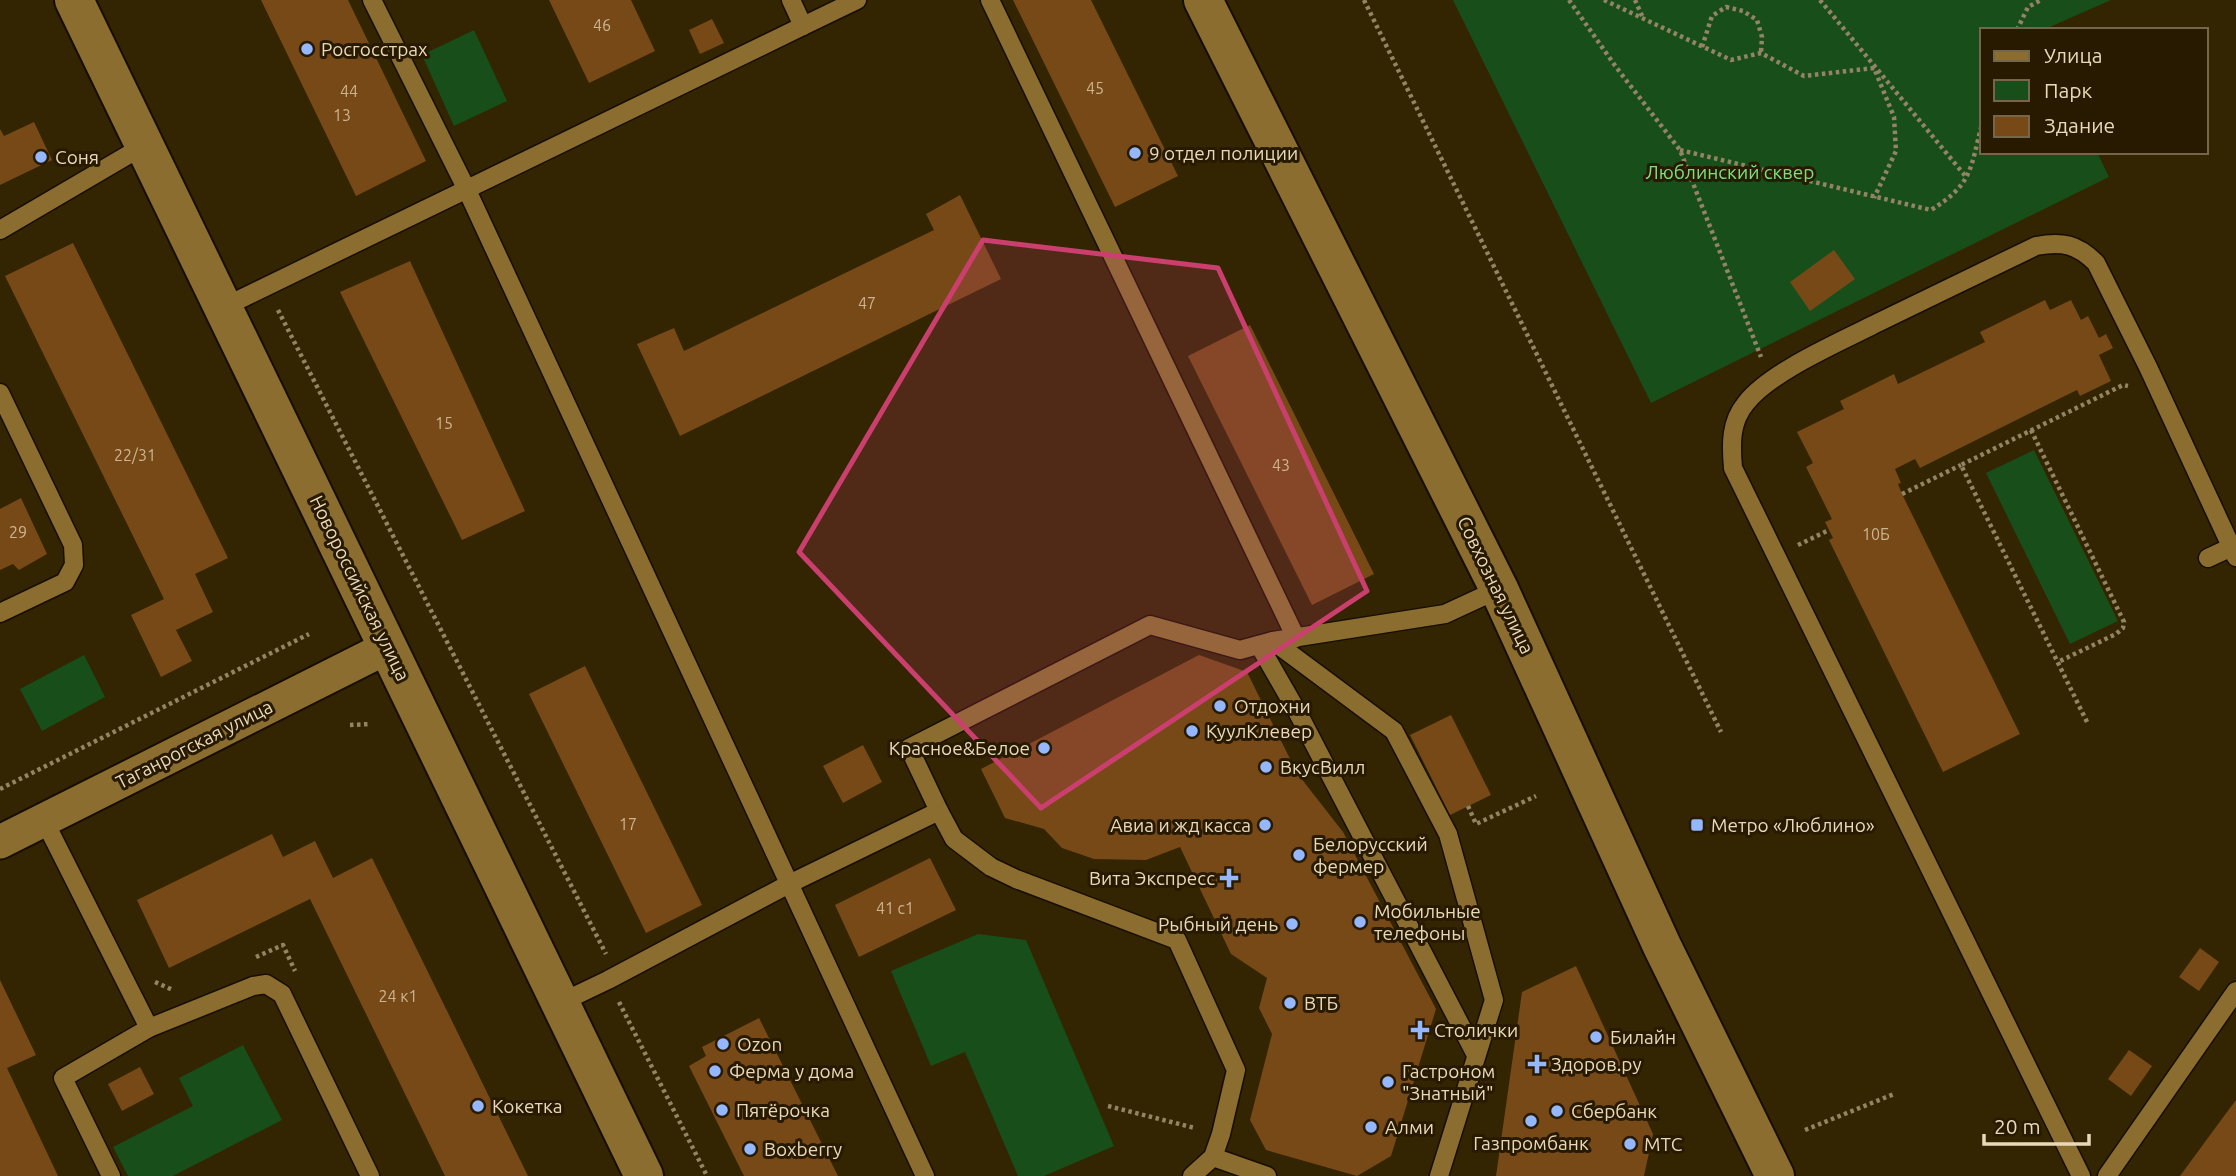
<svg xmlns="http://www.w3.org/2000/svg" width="2236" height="1176" viewBox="0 0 2236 1176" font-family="Ubuntu,sans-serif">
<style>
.green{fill:#184e1a}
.building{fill:#764917}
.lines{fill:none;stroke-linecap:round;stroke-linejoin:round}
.service-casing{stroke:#170e00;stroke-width:21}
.minor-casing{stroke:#170e00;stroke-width:37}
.tertiary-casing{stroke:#170e00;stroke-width:42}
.path{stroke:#938463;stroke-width:4.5;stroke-dasharray:3.5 3.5;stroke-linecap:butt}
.service{stroke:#8b6e2f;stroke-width:18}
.minor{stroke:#8b6e2f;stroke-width:33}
.tertiary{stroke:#8b6e2f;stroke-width:38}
.marked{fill:#ca3f6e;fill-opacity:0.2;stroke:#ca3f6e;stroke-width:5;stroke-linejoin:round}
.poi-dot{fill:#94b7fd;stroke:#281a00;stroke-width:2.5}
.labels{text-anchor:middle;stroke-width:6;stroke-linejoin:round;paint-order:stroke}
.number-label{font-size:16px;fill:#ccb591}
.poi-label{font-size:19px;fill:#e9d9ba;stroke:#281a00;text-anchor:start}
.park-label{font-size:19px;fill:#7ae17a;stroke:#281a00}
.street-label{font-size:19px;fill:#e9d9ba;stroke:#281a00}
</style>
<rect width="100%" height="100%" fill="#332402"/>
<g class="green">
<polygon points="1453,0 2111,0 2043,30 1982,30 1982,152 2097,152 2109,177 1651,403"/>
<polygon points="474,30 507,101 454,126 422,55"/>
<polygon points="2034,450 2118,621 2070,644 1986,473"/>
<polygon points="84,655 105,697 42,731 20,689"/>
<polygon points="978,934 1026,940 1114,1146 1044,1176 1018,1176 965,1052 931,1066 891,971"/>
<polygon points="243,1045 282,1120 173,1176 128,1176 113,1147 193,1106 179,1078"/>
</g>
<g class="building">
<polygon points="261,0 348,0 426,161 356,196"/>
<polygon points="549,0 631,0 655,51 589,83"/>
<polygon points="1013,0 1091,0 1178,176 1115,207"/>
<polygon points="712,19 724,43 700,54 689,30"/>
<polygon points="34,122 52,160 0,185 0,129 4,136"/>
<polygon points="960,195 1001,279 680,436 637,344 674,328 684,351 934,230 926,214"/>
<polygon points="73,243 228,558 195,574 213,612 176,630 192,661 161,677 131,615 164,599 5,276"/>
<polygon points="1834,250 1855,279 1810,311 1790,282"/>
<polygon points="410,261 525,511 462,540 340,292"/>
<polygon points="2045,300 2050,310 2071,300 2081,320 2088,316 2099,338 2106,334 2113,348 2099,355 2111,381 2080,396 2077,390 1920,468 1915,459 1895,469 1901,483 1898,484 1902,494 2020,734 1943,772 1829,540 1833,538 1825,522 1832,519 1806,467 1813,463 1797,432 1844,409 1840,401 1894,374 1898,384 1985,342 1980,332"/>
<polygon points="1250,325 1374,574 1312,605 1188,356"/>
<polygon points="21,498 47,554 19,570 13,564 0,570 0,509"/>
<polygon points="1199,655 1247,672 1297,773 1343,832 1436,1009 1391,1156 1357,1176 1266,1150 1250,1120 1272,1034 1259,1008 1267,978 1231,954 1180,847 1146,860 1094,859 1062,848 1044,829 1005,818 981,769"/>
<polygon points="585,666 702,905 646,933 529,694"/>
<polygon points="1451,715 1491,795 1450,815 1410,735"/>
<polygon points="863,745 882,782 843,803 823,766"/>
<polygon points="272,834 283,857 315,841 333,878 372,858 528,1176 445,1176 310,899 169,968 137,900"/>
<polygon points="930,858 956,910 859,957 835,905"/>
<polygon points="2200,948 2219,962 2199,991 2179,977"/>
<polygon points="1576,966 1653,1134 1644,1176 1496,1176 1522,992"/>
<polygon points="0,980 36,1055 7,1068 58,1176 0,1176"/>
<polygon points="759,1018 838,1176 744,1176 689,1066 706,1056 702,1047"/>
<polygon points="2129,1050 2152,1066 2131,1096 2108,1079"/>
<polygon points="140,1067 154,1094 122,1111 108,1084"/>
<polygon points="2236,1100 2236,1176 2180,1176 2224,1116"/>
</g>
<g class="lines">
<defs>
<g id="service">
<polyline points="372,0 466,188 925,1176"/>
<polyline points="791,0 803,26 857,0"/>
<polyline points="990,0 1296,638"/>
<polyline points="0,230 145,145"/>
<polyline points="224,307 803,26"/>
<polyline points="0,393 73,545 74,565 65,582 0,613"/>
<polyline points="2208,558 2236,545"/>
<polyline points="1259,645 1298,713 1476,1055"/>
<polyline points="939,811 909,748 1150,625 1240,650 1273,641"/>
<polyline points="44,820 149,1028 253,986 266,984 282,994 370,1176"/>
<polyline points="560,1003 608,980 789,884 939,811 954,839 991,867 1016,879 1177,940 1236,1070 1221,1134 1213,1157 1192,1176"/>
<polyline points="1213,1157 1267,1176"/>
<polyline points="111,1176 63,1078 149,1028"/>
<polyline points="1439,1176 1494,1000 1448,834 1394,731 1273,641 1445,614 1499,589"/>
<path d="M2081,1176L1733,468C1731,445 1730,422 1746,403C1770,372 1838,343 1873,325C1927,299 1982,272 2036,246C2062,241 2077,244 2096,263L2148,367L2236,557"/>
<polyline points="2107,1176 2236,991"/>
</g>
<polyline id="minor" points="0,842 388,647"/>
<g id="tertiary">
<polyline points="74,0 644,1176"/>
<polyline points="1203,0 1499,589 1662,946 1775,1176"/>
</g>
</defs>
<use href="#service" class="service-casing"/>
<use href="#minor" class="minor-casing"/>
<use href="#tertiary" class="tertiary-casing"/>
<g class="path">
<polyline points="1364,0 1721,732"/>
<polyline points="1569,0 1616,67 1680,150 1761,357"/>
<polyline points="1604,0 1731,60 1761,53 1804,76 1874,68 1894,117 1896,151 1874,198"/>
<polyline points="1635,0 1643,18"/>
<polyline points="1820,0 1967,178"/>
<polyline points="2017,30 2028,7 2041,0"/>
<polyline points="1702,47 1712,16 1726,7 1743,11 1757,20 1762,37 1761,53"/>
<path d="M1680,150L1931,210C1973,184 1970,169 1982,124"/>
<polyline points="278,310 606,954"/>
<polyline points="2031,430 2124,622 2123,628 2116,634 2058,662"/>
<polyline points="1902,494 1961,465"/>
<polyline points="1798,545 1829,530"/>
<polyline points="2087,722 1961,465 2123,385 2128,386"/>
<polyline points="350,725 371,724"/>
<polyline points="0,789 309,634"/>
<polyline points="1468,806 1476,824 1536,796"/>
<polyline points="256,957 283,945 295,971"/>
<polyline points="155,982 173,990"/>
<polyline points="619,1002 707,1176"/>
<polyline points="1108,1106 1195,1128"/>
<polyline points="1805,1130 1894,1094"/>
</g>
<use href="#service" class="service"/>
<use href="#minor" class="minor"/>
<use href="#tertiary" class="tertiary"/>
</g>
<path class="marked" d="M983,240L1218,268L1367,591L1041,808L799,552Z"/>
<g class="poi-dot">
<circle cx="307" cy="49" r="7"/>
<circle cx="1135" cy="153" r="7"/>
<circle cx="41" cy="157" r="7"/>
<circle cx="1220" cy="706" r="7"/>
<circle cx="1192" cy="731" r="7"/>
<circle cx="1044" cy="748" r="7"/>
<circle cx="1266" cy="767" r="7"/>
<circle cx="1265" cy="825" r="7"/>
<rect x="1690" y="818" width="14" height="14" rx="3.5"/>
<circle cx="1299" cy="855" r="7"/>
<path d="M1225.5 867.5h7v7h7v7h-7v7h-7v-7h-7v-7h7z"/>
<circle cx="1360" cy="922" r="7"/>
<circle cx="1292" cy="924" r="7"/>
<circle cx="1290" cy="1003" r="7"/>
<path d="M1416.5 1019.5h7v7h7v7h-7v7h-7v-7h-7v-7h7z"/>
<circle cx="1596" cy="1037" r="7"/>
<circle cx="723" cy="1044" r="7"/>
<path d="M1533.5 1053.5h7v7h7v7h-7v7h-7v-7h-7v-7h7z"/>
<circle cx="715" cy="1071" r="7"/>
<circle cx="1388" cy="1082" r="7"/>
<circle cx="478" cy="1106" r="7"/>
<circle cx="722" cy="1110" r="7"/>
<circle cx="1557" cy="1111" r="7"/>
<circle cx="1531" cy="1121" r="7"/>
<circle cx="1371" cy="1127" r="7"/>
<circle cx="1630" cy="1144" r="7"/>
<circle cx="750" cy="1149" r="7"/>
</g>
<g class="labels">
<g class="number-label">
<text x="602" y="31">46</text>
<text x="1095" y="94">45</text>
<text x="349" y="97">44</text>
<text x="342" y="121">13</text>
<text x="867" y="309">47</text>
<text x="444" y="429">15</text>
<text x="135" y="461">22/31</text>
<text x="1281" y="471">43</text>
<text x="18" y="538">29</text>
<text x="1876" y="540">10Б</text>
<text x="628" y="830">17</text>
<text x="895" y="914">41 c1</text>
<text x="398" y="1002">24 к1</text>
</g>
<g class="poi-label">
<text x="321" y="56">Росгосстрах</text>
<text x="1149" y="160">9 отдел полиции</text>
<text x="55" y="164">Соня</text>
<text x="1234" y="713">Отдохни</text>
<text x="1206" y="738">КуулКлевер</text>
<text x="1030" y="755" text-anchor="end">Красное&amp;Белое</text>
<text x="1280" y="774">ВкусВилл</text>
<text x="1251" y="832" text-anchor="end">Авиа и жд касса</text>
<text x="1711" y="832">Метро «Люблино»</text>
<text x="1313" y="851">Белорусский<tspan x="1313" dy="22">фермер</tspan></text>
<text x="1215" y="885" text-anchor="end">Вита Экспресс</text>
<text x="1374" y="918">Мобильные<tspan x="1374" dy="22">телефоны</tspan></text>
<text x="1278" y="931" text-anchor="end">Рыбный день</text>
<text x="1304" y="1010">ВТБ</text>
<text x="1434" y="1037">Столички</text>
<text x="1610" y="1044">Билайн</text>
<text x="737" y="1051">Ozon</text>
<text x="1551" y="1071">Здоров.ру</text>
<text x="729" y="1078">Ферма у дома</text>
<text x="1402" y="1078">Гастроном<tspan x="1402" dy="22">"Знатный"</tspan></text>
<text x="492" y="1113">Кокетка</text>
<text x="736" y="1117">Пятёрочка</text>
<text x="1571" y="1118">Сбербанк</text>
<text x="1385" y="1134">Алми</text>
<text x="1531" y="1150" text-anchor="middle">Газпромбанк</text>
<text x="1644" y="1151">МТС</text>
<text x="764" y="1156">Boxberry</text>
</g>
<g class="park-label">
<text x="1730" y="179">Люблинский сквер</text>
</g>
<g class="street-label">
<text transform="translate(1496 585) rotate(64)" y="7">Совхозная улица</text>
<text transform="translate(360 588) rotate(64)" y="7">Новороссийская улица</text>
<text transform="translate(194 744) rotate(-27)" y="7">Таганрогская улица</text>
</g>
</g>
<rect x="1980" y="28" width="228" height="126" fill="#281a00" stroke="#75664a" stroke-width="2"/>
<rect x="1994" y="51" width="35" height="10" fill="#8b6e2f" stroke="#75664a" stroke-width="2"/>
<text x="2044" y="63" font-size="21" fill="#e9d9ba">Улица</text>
<rect x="1994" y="80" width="35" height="21" fill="#184e1a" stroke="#75664a" stroke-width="2"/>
<text x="2044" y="98" font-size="21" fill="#e9d9ba">Парк</text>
<rect x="1994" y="116" width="35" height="21" fill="#764917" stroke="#75664a" stroke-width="2"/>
<text x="2044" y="133" font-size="21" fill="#e9d9ba">Здание</text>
<path d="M1984 1134v10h105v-10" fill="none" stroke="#e9d9ba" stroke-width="3.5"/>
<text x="1994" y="1134" font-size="21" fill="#e9d9ba" stroke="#281a00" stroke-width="5" paint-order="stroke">20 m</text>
</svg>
